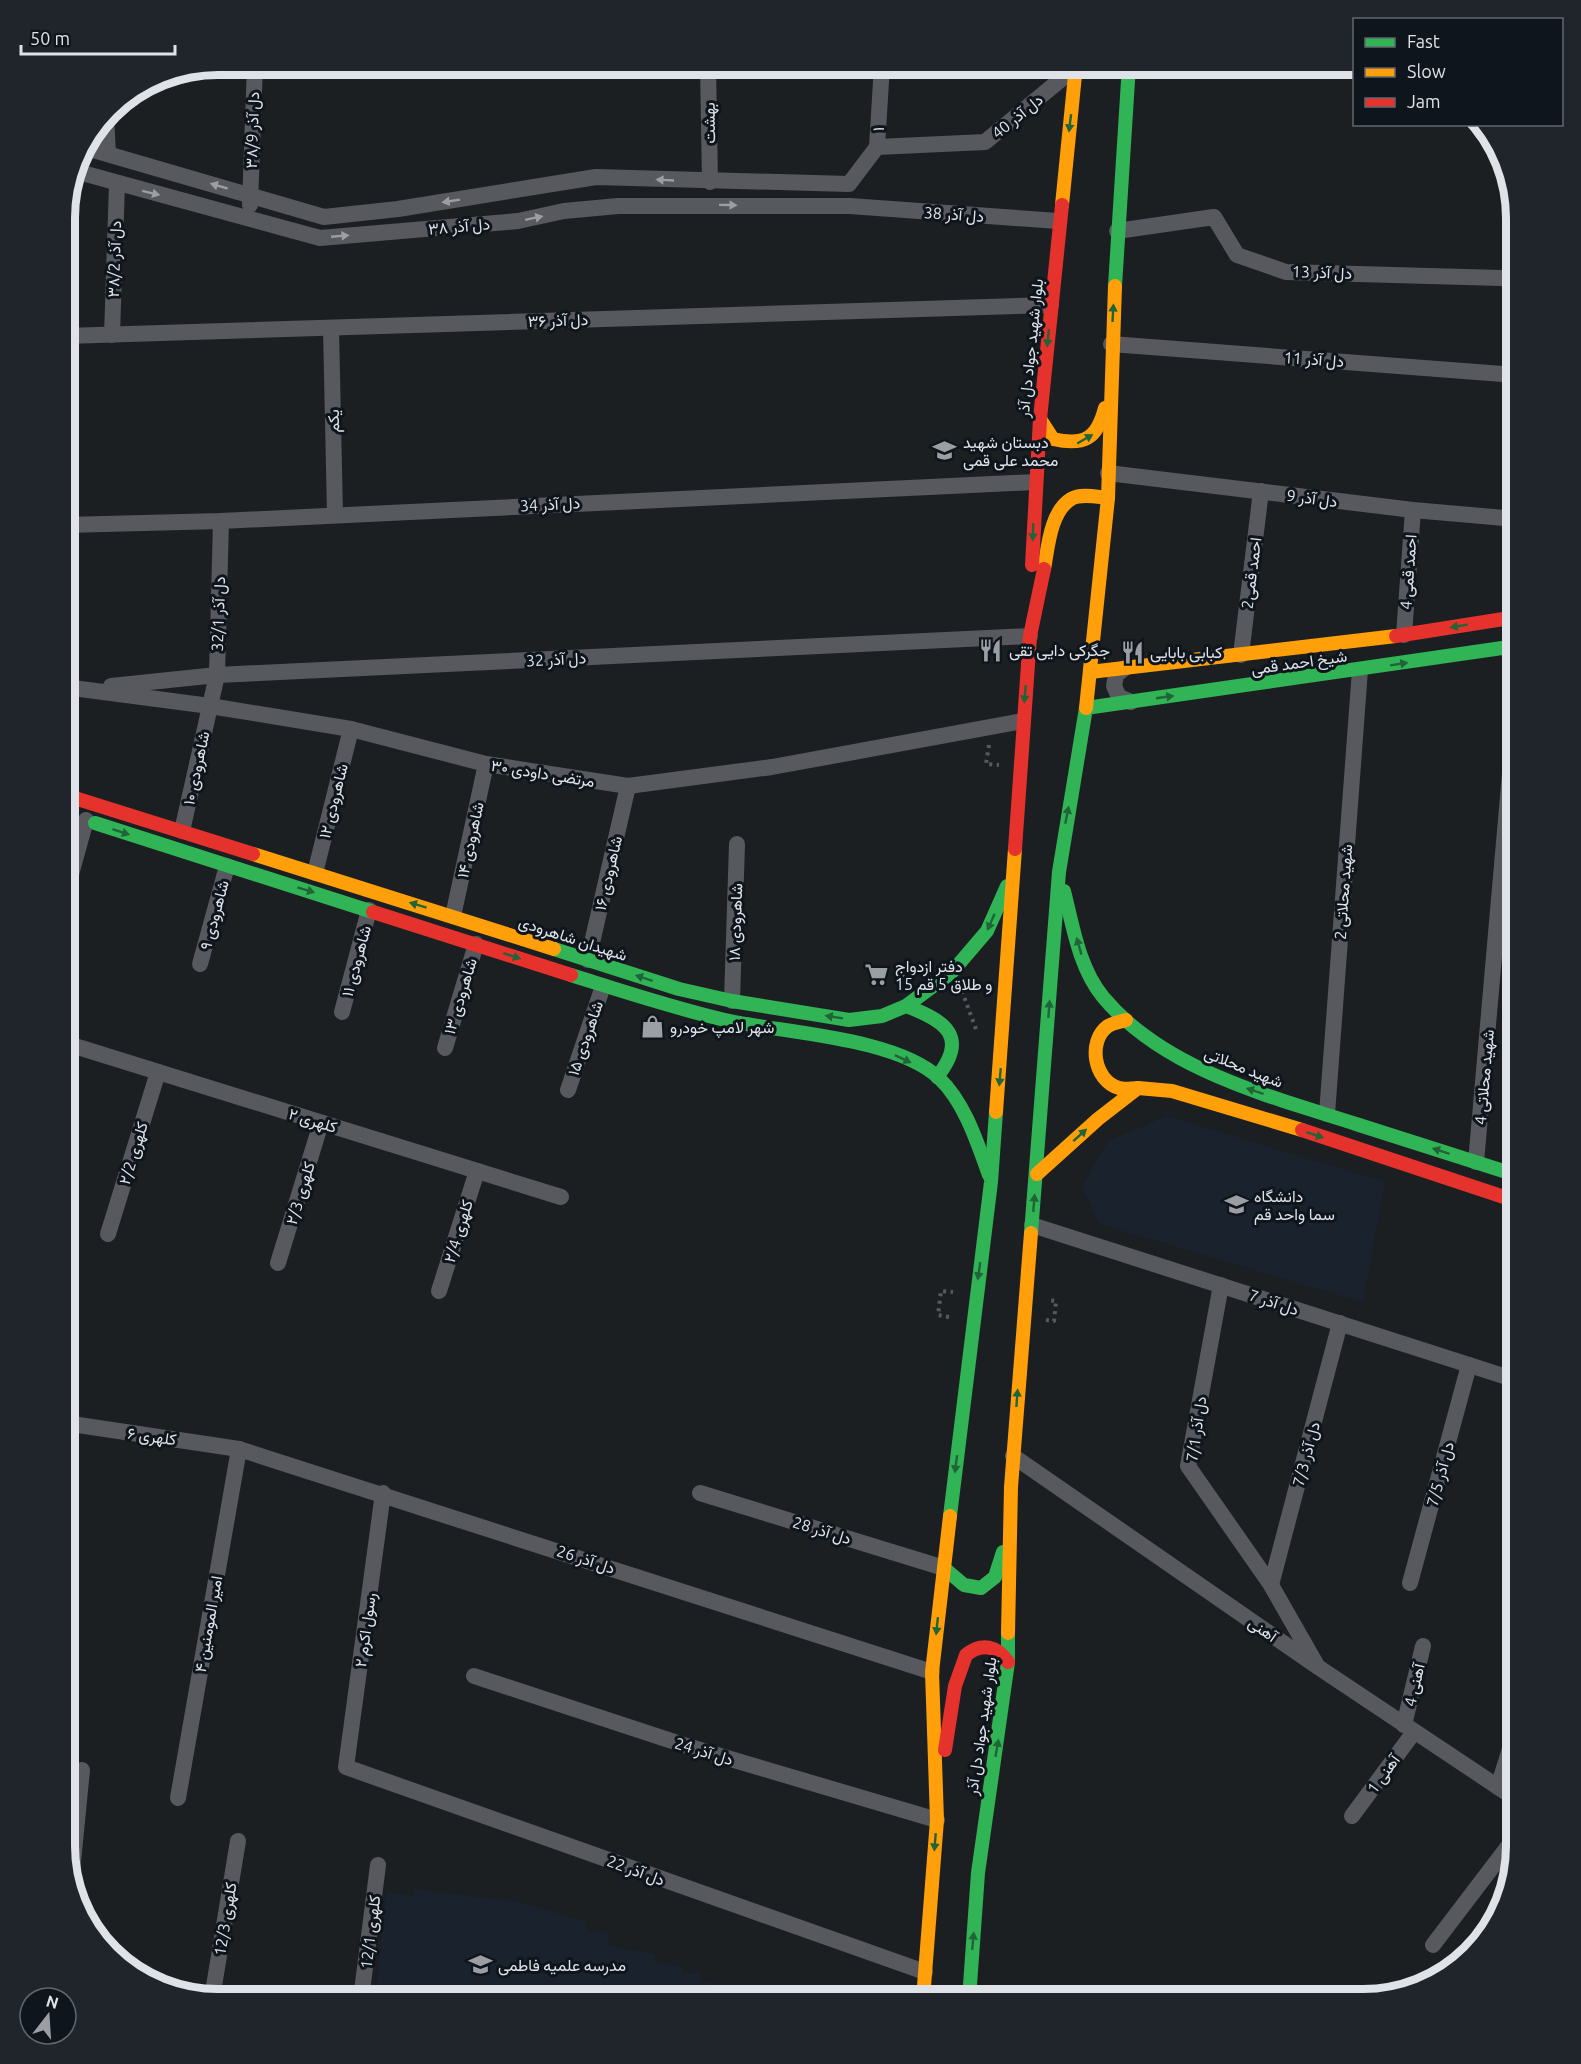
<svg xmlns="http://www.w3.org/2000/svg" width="1581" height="2064" viewBox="0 0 1581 2064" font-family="Ubuntu,Vazirmatn,sans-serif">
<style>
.built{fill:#1a222e}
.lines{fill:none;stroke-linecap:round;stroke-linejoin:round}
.path{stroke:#58595e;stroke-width:4;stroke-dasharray:3 4.5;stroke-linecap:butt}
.street{stroke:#58585f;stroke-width:16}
.fast{stroke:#30b455;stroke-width:14}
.slow{stroke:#ff9f0a;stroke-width:14}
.jam{stroke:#e5322d;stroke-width:14}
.oneway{fill:#206438}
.oneway2{fill:#9c9ea4}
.labels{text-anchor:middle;stroke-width:6;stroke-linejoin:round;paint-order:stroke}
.street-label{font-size:16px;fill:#dfe3e8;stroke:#0f151c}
.poi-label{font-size:16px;fill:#dfe3e8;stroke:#0f151c;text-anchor:start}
.rim{fill:none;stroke:#dfe3e8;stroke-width:8}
</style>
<rect width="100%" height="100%" fill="#1c1f22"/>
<g class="built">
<polygon points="1167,1116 1385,1182 1363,1302 1099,1224 1082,1186 1108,1141"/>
<polygon points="414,1889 520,1902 587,1922 586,1930 608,1933 609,1946 655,1954 655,1963 682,1966 682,1973 701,1973 700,1983 709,1982 740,1999 375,1999 386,1892 413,1896"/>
</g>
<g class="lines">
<g class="path">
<polyline points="989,745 986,764 999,765"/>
<polyline points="962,991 977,1032"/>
<polyline points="949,1317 938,1315 941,1291 953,1292"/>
<polyline points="1046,1320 1054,1321 1056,1301 1047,1300"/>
</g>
<g class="street">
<polyline points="708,65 710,182"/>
<polyline points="106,116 108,154"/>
<polyline points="83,147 324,217 398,209 596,177 849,184 877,147 882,65"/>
<polyline points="877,147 985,142 1076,67"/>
<polyline points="75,171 320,238 518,221 564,211 618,206 850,206 1058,221"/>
<polyline points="250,205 255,65"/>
<polyline points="1117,231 1214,217 1237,255 1286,272 1501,278 1516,281"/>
<polyline points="331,328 335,514"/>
<polyline points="112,335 117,184"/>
<polyline points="65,336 1051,305"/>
<polyline points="1111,344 1516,375"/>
<polyline points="1108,473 1413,510 1516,519"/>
<polyline points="65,525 221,521 1035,482"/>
<polyline points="1404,635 1413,510"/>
<polyline points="1241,655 1261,491"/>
<polyline points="1125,668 1116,675 1114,686 1119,697 1131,702"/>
<polyline points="111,686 217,675 1030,636"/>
<polyline points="65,687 210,706 351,729 486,764 628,786 772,767 1023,721"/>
<polyline points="182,831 217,675 221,521"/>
<polyline points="315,873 351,729"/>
<polyline points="65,896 86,820"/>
<polyline points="453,916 486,764"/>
<polyline points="588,960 628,786"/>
<polyline points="200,964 227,866"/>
<polyline points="732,1001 737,844"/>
<polyline points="342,1012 369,910"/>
<polyline points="65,1043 561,1197"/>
<polyline points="445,1048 476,944"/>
<polyline points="568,1090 603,986"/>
<polyline points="1327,1114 1360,670"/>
<polyline points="1476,1162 1516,705"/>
<polyline points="1032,1225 1516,1380"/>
<polyline points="108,1234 158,1072"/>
<polyline points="278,1263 321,1123"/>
<polyline points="1221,1285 1188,1466 1271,1585 1316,1664"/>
<polyline points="439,1291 477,1171"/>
<polyline points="65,1423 239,1449 932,1672"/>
<polyline points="1013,1456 1318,1667 1516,1799"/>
<polyline points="383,1493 346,1767 925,1972"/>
<polyline points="700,1493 944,1568"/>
<polyline points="1410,1583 1469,1365"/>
<polyline points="1271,1585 1340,1323"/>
<polyline points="474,1676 690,1747 937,1820"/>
<polyline points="65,1685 69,1685"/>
<polyline points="1404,1725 1423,1646"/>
<polyline points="1498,1787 1516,1730"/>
<polyline points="178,1798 239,1449"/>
<polyline points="1352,1816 1414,1732"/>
<polyline points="72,1872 82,1770"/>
<polyline points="1433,1945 1516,1836"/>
<polyline points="212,1998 238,1841"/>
<polyline points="361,1999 378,1865"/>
</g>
<g class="fast">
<polyline points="1115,286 1129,65"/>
<polyline points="1086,708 1516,646"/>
<polyline points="95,823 373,912"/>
<path d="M1064,891C1073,926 1079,968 1103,997C1164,1070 1269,1096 1356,1124C1409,1141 1463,1158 1516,1175"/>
<polyline points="554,949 679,989 732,1001 849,1020 882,1016 906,1006 952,972 987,931 1007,886"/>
<path d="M571,975C622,991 673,1008 725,1020C783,1033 895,1037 939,1078C965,1103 977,1142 989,1175"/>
<path d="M906,1006C946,1021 969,1037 937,1077"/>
<polyline points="1031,1233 1059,872 1086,708"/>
<polyline points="950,1516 991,1182 996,1112"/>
<polyline points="944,1568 964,1585 981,1588 995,1577 1003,1552"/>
<polyline points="969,1999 978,1873 1008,1662 1008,1633"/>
</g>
<g class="slow">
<polyline points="1062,205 1076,65"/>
<path d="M1040,419L1053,439C1084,446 1097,439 1105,408"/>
<path d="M1044,569C1048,548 1050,512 1071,499C1081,493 1097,497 1108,498"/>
<polyline points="1090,672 1396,636"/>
<polyline points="1086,708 1108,498 1115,286"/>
<polyline points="253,854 554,949"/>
<path d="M1126,1020C1120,1022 1113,1023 1108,1026C1087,1041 1094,1081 1119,1088C1125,1090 1132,1088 1138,1088"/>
<polyline points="996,1112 1015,849"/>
<polyline points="1037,1174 1098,1119 1138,1088 1172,1091 1302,1130"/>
<polyline points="1008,1633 1011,1487 1031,1233"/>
<polyline points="923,1999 937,1820 932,1672 950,1516"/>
</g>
<g class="jam">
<polyline points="1032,565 1040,419 1062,205"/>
<polyline points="1396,636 1516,617"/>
<polyline points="65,795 253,854"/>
<polyline points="1015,849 1030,636 1044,569"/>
<polyline points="373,912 571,975"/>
<polyline points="1302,1130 1516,1201"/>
<path d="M945,1750L955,1686L966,1655C982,1642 997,1646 1008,1662"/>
</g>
</g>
<defs><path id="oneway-solid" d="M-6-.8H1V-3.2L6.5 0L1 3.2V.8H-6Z" transform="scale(1.5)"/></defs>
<g class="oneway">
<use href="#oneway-solid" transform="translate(1070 123) rotate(97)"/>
<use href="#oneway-solid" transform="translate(1113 313) rotate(-87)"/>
<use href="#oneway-solid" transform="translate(1048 338) rotate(96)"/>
<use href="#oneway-solid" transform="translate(1085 439) rotate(-30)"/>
<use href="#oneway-solid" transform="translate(1033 532) rotate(92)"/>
<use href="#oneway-solid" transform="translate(1459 626) rotate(171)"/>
<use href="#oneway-solid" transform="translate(1399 664) rotate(-9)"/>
<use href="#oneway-solid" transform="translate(1025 694) rotate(95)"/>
<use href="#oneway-solid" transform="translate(1165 697) rotate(-8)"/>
<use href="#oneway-solid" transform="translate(1067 815) rotate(-79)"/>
<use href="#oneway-solid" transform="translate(121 832) rotate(18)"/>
<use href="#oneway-solid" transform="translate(306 890) rotate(17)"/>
<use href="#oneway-solid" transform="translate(418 905) rotate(-163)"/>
<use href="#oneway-solid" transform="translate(991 922) rotate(114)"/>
<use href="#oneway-solid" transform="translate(1079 946) rotate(-106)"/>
<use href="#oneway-solid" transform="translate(512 956) rotate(18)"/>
<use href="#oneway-solid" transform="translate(644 978) rotate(-162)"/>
<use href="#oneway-solid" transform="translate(1049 1009) rotate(-86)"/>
<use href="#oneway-solid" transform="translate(834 1017) rotate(-171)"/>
<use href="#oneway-solid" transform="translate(903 1059) rotate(25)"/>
<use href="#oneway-solid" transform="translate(1000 1077) rotate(95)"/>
<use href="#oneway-solid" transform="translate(1255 1091) rotate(-162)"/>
<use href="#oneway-solid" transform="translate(1080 1135) rotate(-42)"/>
<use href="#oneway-solid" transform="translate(1315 1135) rotate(18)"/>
<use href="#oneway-solid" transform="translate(1441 1151) rotate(-162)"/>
<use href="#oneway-solid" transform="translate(1034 1203) rotate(-85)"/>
<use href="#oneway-solid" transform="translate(979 1271) rotate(98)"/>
<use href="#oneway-solid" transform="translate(1017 1398) rotate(-86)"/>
<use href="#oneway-solid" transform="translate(956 1464) rotate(97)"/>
<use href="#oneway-solid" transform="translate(937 1626) rotate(96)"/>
<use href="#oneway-solid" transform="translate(997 1748) rotate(-80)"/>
<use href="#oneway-solid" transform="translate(935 1842) rotate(95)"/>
<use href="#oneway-solid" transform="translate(973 1941) rotate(-85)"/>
</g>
<g class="oneway2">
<use href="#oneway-solid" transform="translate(665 180) rotate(-177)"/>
<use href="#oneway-solid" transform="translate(219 186) rotate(-164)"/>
<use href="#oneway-solid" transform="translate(151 193) rotate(14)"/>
<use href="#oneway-solid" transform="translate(451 201) rotate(171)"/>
<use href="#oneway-solid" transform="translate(728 205) rotate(1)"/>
<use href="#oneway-solid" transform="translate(534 218) rotate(-12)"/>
<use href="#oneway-solid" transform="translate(340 236) rotate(-5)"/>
</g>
<defs>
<symbol id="school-bare" viewBox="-9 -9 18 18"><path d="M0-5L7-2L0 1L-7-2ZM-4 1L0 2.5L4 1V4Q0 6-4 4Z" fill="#9b9ea3" stroke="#0f151c" stroke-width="2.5" paint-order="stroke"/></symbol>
<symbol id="restaurant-bare" viewBox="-9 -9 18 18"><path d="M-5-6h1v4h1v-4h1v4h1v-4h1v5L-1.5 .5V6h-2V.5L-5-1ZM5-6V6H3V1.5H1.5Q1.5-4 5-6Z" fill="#9b9ea3" stroke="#0f151c" stroke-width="2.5" paint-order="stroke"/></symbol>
<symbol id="supermarket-bare" viewBox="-9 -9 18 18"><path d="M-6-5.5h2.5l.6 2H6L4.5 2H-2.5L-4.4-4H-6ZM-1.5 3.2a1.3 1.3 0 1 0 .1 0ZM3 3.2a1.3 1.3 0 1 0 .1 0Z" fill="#9b9ea3" stroke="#0f151c" stroke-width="2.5" paint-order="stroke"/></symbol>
<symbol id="shop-bare" viewBox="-9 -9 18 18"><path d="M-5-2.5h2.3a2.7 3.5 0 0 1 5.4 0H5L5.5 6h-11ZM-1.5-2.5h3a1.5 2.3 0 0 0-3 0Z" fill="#9b9ea3" stroke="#0f151c" stroke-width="2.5" paint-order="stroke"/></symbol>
<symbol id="university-bare" viewBox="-9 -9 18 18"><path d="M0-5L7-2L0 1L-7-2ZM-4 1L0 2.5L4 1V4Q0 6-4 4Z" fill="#9b9ea3" stroke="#0f151c" stroke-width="2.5" paint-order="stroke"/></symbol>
</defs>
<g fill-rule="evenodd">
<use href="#school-bare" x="928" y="434" width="33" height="33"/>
<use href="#restaurant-bare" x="974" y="634" width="33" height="33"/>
<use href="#restaurant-bare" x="1116" y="636" width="33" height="33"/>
<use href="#supermarket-bare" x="860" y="958" width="33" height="33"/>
<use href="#shop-bare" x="636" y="1010" width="33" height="33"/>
<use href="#university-bare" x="1220" y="1188" width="33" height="33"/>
<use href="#school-bare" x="464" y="1948" width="33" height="33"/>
</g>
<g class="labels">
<g class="street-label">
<text transform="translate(1017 116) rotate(-39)" y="6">دل آذر 40</text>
<text transform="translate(709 123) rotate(-91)" y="6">بهشت</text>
<text transform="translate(878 129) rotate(-86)" y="6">۱</text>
<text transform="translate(252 130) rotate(-88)" y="6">دل آذر ۳۸/9</text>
<text transform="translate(954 214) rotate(4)" y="6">دل آذر 38</text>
<text transform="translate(459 226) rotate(-5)" y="6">دل آذر ۳۸</text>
<text transform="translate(114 259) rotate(-88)" y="6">دل آذر ۳۸/2</text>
<text transform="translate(1322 272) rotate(2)" y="6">دل آذر 13</text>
<text transform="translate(558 320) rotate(-2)" y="6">دل آذر ۳۶</text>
<text transform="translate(1030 348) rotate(-84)" y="6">بلوار شهید جواد دل آذر</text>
<text transform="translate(1314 359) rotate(4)" y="6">دل آذر 11</text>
<text transform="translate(333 421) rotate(-91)" y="6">یکم</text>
<text transform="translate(1312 498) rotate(7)" y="6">دل آذر 9</text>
<text transform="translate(550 504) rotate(-3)" y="6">دل آذر 34</text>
<text transform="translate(1408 572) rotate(-86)" y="6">احمد قمی 4</text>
<text transform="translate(1251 573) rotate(-83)" y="6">احمد قمی2</text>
<text transform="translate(218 614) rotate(-88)" y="6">دل آذر 32/1</text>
<text transform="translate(556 659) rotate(-3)" y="6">دل آذر 32</text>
<text transform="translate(1299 662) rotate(-8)" y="6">شیخ احمد قمی</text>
<text transform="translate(196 768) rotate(-78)" y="6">شاهرودی ۱۰</text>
<text transform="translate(543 773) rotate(9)" y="6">۳۰ مرتضی داودی</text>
<text transform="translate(333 801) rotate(-76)" y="6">شاهرودی ۱۲</text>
<text transform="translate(470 840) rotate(-78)" y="6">شاهرودی ۱۴</text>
<text transform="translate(608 873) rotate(-77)" y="6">شاهرودی ۱۶</text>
<text transform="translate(1343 892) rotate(-86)" y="6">شهید محلاتی 2</text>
<text transform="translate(214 915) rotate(-75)" y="6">۹ شاهرودی</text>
<text transform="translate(735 922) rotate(-88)" y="6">شاهرودی ۱۸</text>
<text transform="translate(573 938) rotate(18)" y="6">شهیدان شاهرودی</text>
<text transform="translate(356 961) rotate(-75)" y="6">۱۱ شاهرودی</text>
<text transform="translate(460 996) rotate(-73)" y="6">۱۳ شاهرودی</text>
<text transform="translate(585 1038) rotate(-71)" y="6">۱۵ شاهرودی</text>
<text transform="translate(1244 1067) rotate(22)" y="6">شهید محلاتی</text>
<text transform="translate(1484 1077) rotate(-85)" y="6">شهید محلاتی 4</text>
<text transform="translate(313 1120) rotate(17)" y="6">کلهری ۲</text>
<text transform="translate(133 1153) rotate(-73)" y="6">کلهری ۲/2</text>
<text transform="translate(300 1193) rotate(-73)" y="6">کلهری ۲/3</text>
<text transform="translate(458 1231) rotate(-73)" y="6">کلهری ۲/4</text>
<text transform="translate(1274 1302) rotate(18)" y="6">دل آذر 7</text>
<text transform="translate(1196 1429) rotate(-82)" y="6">دل آذر 7/1</text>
<text transform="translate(152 1436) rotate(8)" y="6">کلهری ۶</text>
<text transform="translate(1306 1454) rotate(-75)" y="6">دل آذر 7/3</text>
<text transform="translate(1440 1474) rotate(-75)" y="6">دل آذر 7/5</text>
<text transform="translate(822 1530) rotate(17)" y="6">دل آذر 28</text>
<text transform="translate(586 1559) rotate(18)" y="6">دل آذر 26</text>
<text transform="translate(208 1624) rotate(-80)" y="6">امیر المومنین ۴</text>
<text transform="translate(1263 1629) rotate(35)" y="6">آهنی</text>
<text transform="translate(365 1630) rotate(-82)" y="6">رسول اکرم ۲</text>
<text transform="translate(1414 1685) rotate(-77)" y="6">آهنی 4</text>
<text transform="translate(981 1726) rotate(-82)" y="6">بلوار شهید جواد دل آذر</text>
<text transform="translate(704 1751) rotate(17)" y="6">دل آذر 24</text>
<text transform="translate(1383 1774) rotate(-54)" y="6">آهنی 1</text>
<text transform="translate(636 1870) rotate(20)" y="6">دل آذر 22</text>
<text transform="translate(225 1919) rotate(-81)" y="6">کلهری 12/3</text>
<text transform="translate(370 1932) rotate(-83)" y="6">کلهری 12/1</text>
</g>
<g class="poi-label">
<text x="963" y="448">دبستان شهید<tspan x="963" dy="18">محمد علی قمی</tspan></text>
<text x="1009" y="656">جگرکی دایی تقی</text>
<text x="1150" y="658">کبابی بابایی</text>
<text x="895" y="972">دفتر ازدواج<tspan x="895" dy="18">15 و طلاق 5 قم</tspan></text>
<text x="670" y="1033">شهر لامپ خودرو</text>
<text x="1254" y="1202">دانشگاه<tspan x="1254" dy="18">سما واحد قم</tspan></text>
<text x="498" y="1971">مدرسه علمیه فاطمی</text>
</g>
</g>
<path d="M0 0H1581V2064H0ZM218 75H1363A143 143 0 0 1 1506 218V1846A143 143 0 0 1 1363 1989H218A143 143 0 0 1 75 1846V218A143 143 0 0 1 218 75Z" fill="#20252c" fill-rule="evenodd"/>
<path class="rim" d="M218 75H1363A143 143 0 0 1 1506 218V1846A143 143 0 0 1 1363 1989H218A143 143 0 0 1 75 1846V218A143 143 0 0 1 218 75Z"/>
<rect x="1353" y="18" width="210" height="108" fill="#0f151c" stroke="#62676e" stroke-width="1.5"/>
<rect x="1365" y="38" width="30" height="9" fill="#30b455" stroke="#62676e" stroke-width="1.5"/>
<text x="1407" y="48" font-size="18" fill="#dfe3e8">Fast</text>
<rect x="1365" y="68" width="30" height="9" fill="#ff9f0a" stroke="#62676e" stroke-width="1.5"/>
<text x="1407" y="78" font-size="18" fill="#dfe3e8">Slow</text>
<rect x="1365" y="98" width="30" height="9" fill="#e5322d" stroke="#62676e" stroke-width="1.5"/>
<text x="1407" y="108" font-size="18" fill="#dfe3e8">Jam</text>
<g transform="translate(48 2016) rotate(17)"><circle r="28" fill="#0f151c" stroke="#62676e" stroke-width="1.5"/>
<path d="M0-4.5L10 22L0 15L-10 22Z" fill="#9b9ea3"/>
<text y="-9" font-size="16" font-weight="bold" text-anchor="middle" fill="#dfe3e8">N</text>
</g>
<path d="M21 45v9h154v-9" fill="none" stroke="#dfe3e8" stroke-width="3"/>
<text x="30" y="45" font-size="18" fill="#dfe3e8" stroke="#0f151c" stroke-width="4.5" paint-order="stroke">50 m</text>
</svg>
